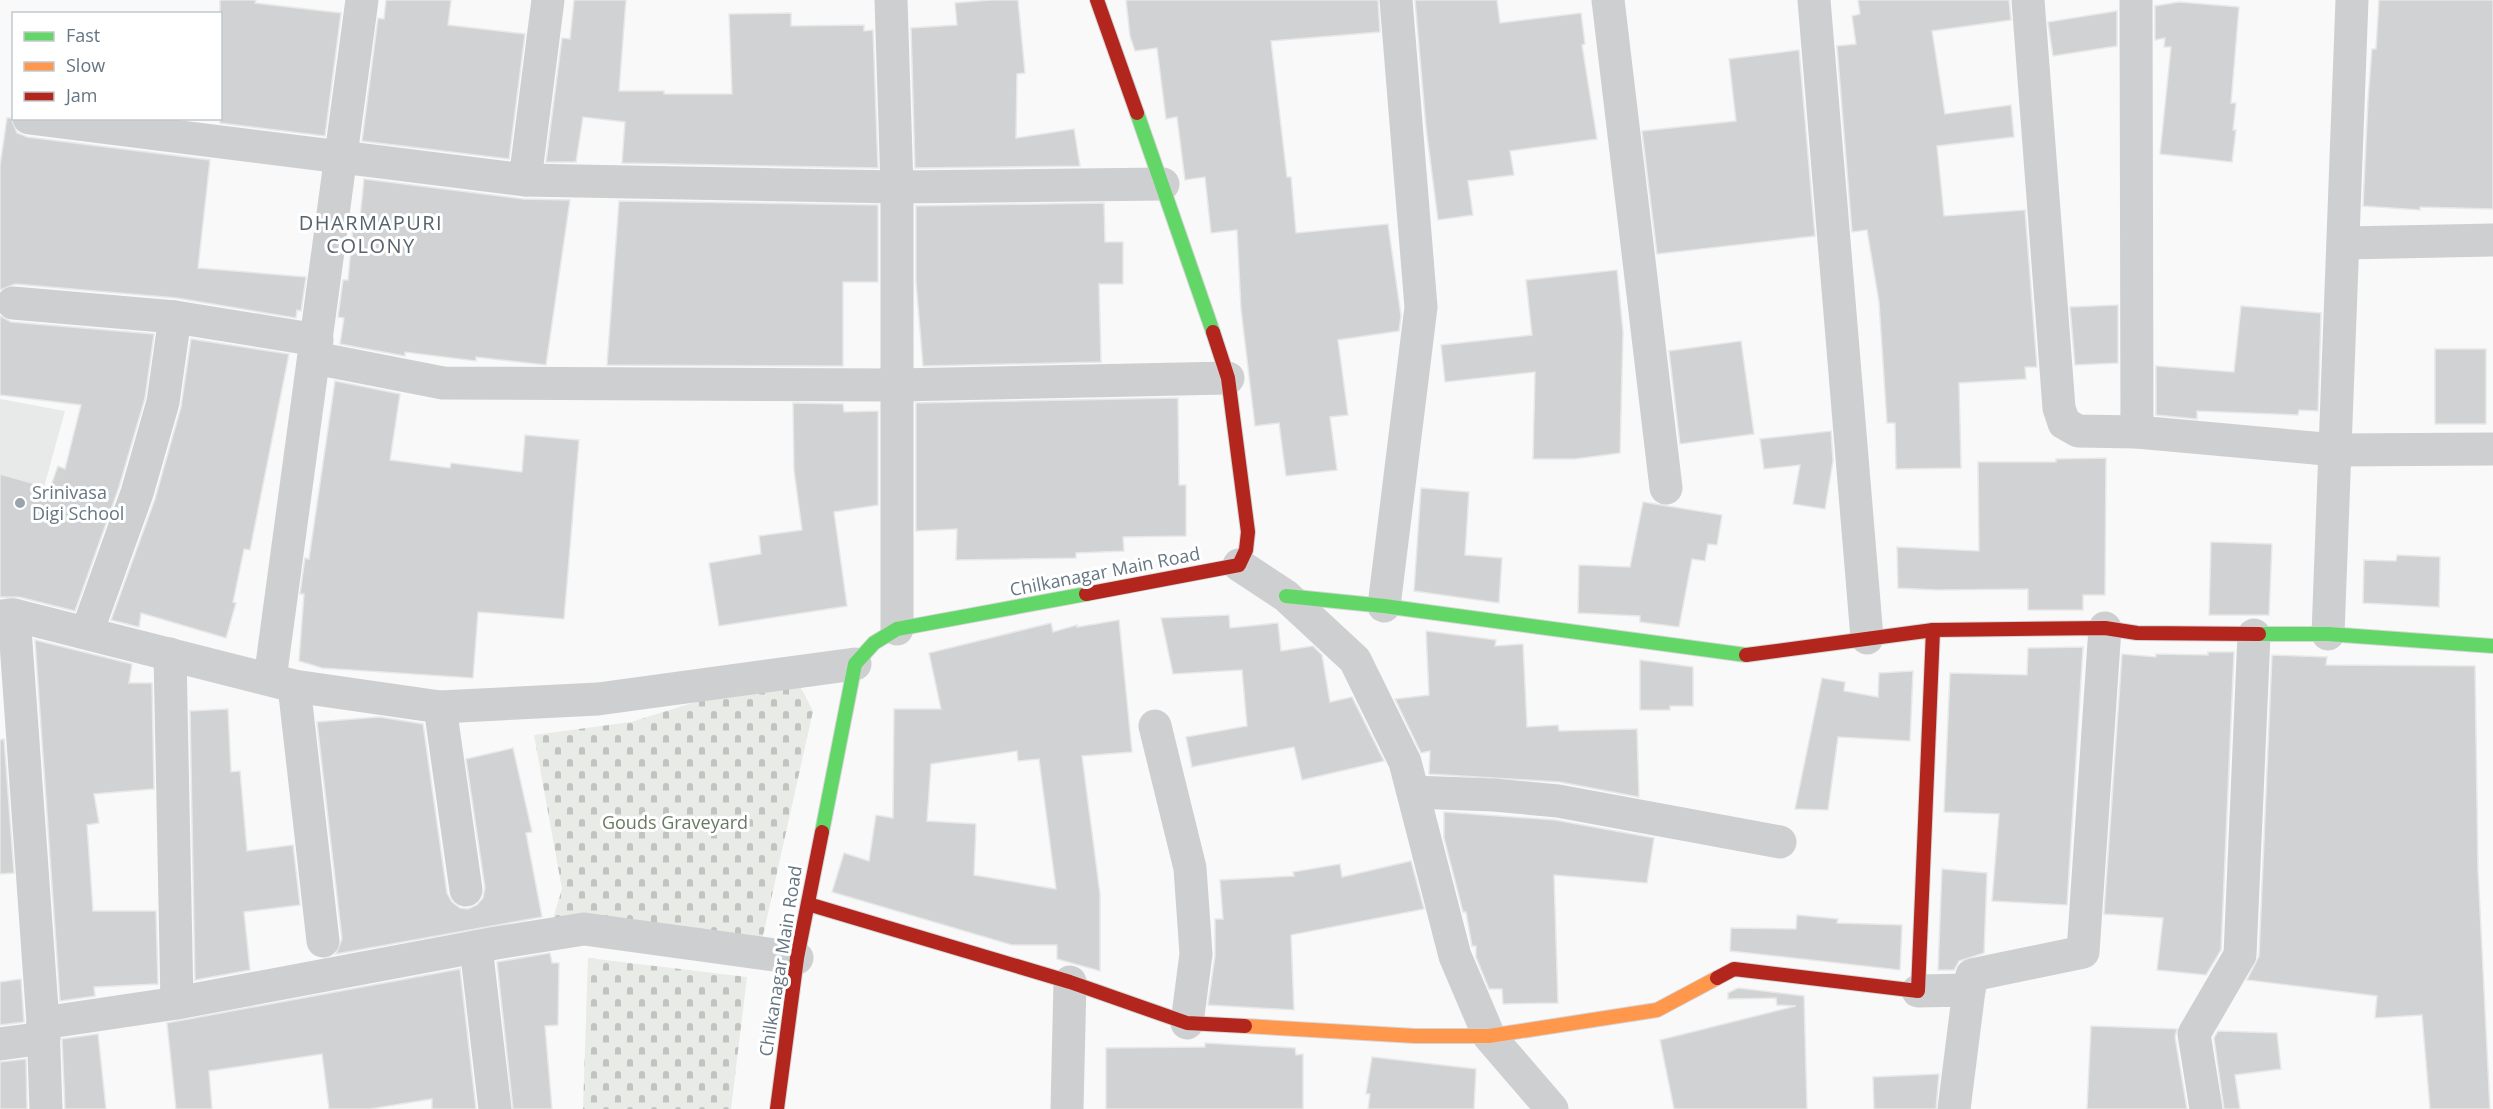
<svg xmlns="http://www.w3.org/2000/svg" width="2493" height="1109" viewBox="0 0 2493 1109" font-family="'Open Sans',sans-serif">
<style>
.built{fill:#e8e9e9}
.cemetery{fill:url(#cemetery-stones)}
.building{fill:#d0d2d3;stroke:#e8e8e8;stroke-width:1.5;fill-rule:evenodd}
.lines{fill:none;stroke-linecap:round;stroke-linejoin:round}
.fast-casing{stroke:#d5d6d7;stroke-width:16}
.slow-casing{stroke:#d5d6d7;stroke-width:16}
.jam-casing{stroke:#d5d6d7;stroke-width:16}
.street{stroke:#cecfd0;stroke-width:33}
.fast{stroke:#63d668;stroke-width:14}
.slow{stroke:#ff974d;stroke-width:14}
.jam{stroke:#b3261e;stroke-width:14}
.poi-dot{fill:#99a4ac;stroke:#fff;stroke-width:2}
.labels{text-anchor:middle;stroke-width:6;stroke-linejoin:round;paint-order:stroke}
.poi-label{font-size:18px;fill:#657683;stroke:#fff;text-anchor:start}
.street-label{font-size:18px;fill:#657683;stroke:#fff}
.park-label{font-size:18px;fill:#687a64;stroke:#fff}
.neighbourhood-label{font-size:20px;letter-spacing:1.5px;fill:#57646e;stroke:#fff}
</style>
<defs>
<pattern id="cemetery-stones" width="16" height="16" patternUnits="userSpaceOnUse" patternTransform="scale(1.5)"><rect width="16" height="16" fill="#e8ebe6"/><path d="M2 7V4a2 2 0 0 1 4 0v3zM10 15v-3a2 2 0 0 1 4 0v3z" fill="#c0c3c0"/></pattern>
</defs>
<rect width="100%" height="100%" fill="#f9f9f9"/>
<polygon class="built" points="0,399 65,411 12,603 0,595"/>
<g class="cemetery">
<polygon points="799,684 813,711 762,940 552,922 562,889 534,735 631,722 721,694"/>
<polygon points="588,958 747,977 731,1109 583,1109"/>
</g>
<g class="building">
<polygon points="220,0 256,0 255,3 341,13 325,136 220,123"/>
<polygon points="386,0 451,0 448,25 525,34 509,159 362,141 378,18 384,19"/>
<polygon points="574,0 626,0 619,91 664,91 664,94 732,94 729,14 791,13 791,26 864,25 864,31 873,30 878,168 622,163 625,122 583,117 576,162 546,162 562,38 570,39"/>
<polygon points="990,0 1018,0 1025,73 1017,74 1016,138 1074,129 1080,166 915,168 911,28 957,25 955,3"/>
<polygon points="1126,0 1378,0 1380,32 1271,41 1287,177 1291,177 1296,233 1388,224 1401,316 1399,331 1338,340 1348,415 1330,417 1337,470 1286,476 1279,423 1255,426 1241,309 1237,230 1211,233 1205,177 1185,180 1177,117 1166,119 1157,48 1135,51 1130,36"/>
<polygon points="1415,0 1497,0 1500,23 1581,13 1585,44 1582,45 1597,139 1510,151 1514,175 1468,181 1473,215 1438,220 1426,127"/>
<polygon points="1858,0 2009,0 2011,20 1932,31 1945,114 2011,105 2014,137 1937,146 1944,216 2025,210 2037,367 2025,367 2026,379 1959,383 1961,468 1896,469 1895,423 1887,423 1879,302 1867,230 1852,232 1837,46 1856,44 1852,16 1860,14"/>
<polygon points="2379,0 2493,0 2493,209 2420,207 2420,210 2363,206 2368,100 2372,49 2376,49"/>
<polygon points="2179,2 2239,7 2231,103 2236,103 2233,130 2236,130 2232,162 2160,154 2171,47 2164,47 2165,38 2155,40 2155,6"/>
<polygon points="2117,11 2117,46 2053,56 2048,22"/>
<polygon points="1799,50 1815,236 1657,254 1642,131 1736,121 1729,59"/>
<polygon points="7,118 11,118 17,133 27,137 210,160 198,268 306,277 301,311 297,310 296,318 177,298 15,284 0,290 0,166"/>
<polygon points="364,179 523,199 570,200 546,365 476,357 476,361 405,352 405,356 340,344 344,318 338,317 343,280 348,280 353,227 359,228"/>
<polygon points="619,201 878,205 878,282 843,282 843,366 607,365"/>
<polygon points="1104,203 1105,242 1123,242 1123,284 1099,284 1101,362 923,366 916,282 916,206"/>
<polygon points="1617,270 1623,332 1620,453 1575,459 1533,459 1535,372 1445,382 1441,345 1532,335 1526,280"/>
<polygon points="2118,305 2118,363 2075,365 2070,307"/>
<polygon points="2241,306 2321,313 2318,411 2299,410 2298,415 2197,411 2197,419 2156,415 2156,366 2234,372"/>
<polygon points="0,316 11,322 154,334 145,398 119,487 75,611 19,597 0,597 0,474 50,488 58,466 65,469 81,405 0,395"/>
<polygon points="191,339 289,354 250,550 244,549 233,602 236,603 226,638 141,613 139,627 111,620 155,499 181,407"/>
<polygon points="1741,341 1754,434 1680,444 1669,351"/>
<rect x="2435" y="349" width="51" height="75"/>
<polygon points="335,381 400,394 390,460 450,468 451,463 522,472 525,435 579,440 564,619 478,612 473,678 322,668 299,661 304,594 300,594 305,558 309,559"/>
<polygon points="1178,398 1179,485 1186,485 1186,536 1123,537 1124,551 1076,553 1076,558 956,560 957,529 916,531 916,403"/>
<polygon points="793,403 843,404 844,412 878,411 878,505 834,512 847,606 719,626 709,563 761,554 759,536 802,530 794,470"/>
<polygon points="1831,431 1833,461 1825,509 1793,504 1800,465 1764,469 1760,439"/>
<polygon points="2106,458 2105,595 2083,595 2083,610 2028,610 2028,589 1937,590 1898,588 1897,547 1979,551 1978,462 2056,462 2056,459"/>
<polygon points="1421,488 1469,492 1465,555 1502,558 1499,603 1414,591"/>
<polygon points="1643,502 1722,515 1717,545 1708,544 1705,561 1692,559 1679,627 1640,622 1640,616 1578,613 1579,565 1630,567"/>
<polygon points="2211,542 2272,544 2269,615 2209,615"/>
<polygon points="2397,555 2440,557 2439,607 2363,603 2364,560 2396,561"/>
<polygon points="1229,615 1230,628 1278,623 1281,651 1313,646 1322,655 1330,702 1352,697 1384,761 1302,780 1294,747 1192,767 1186,737 1247,726 1242,670 1173,674 1161,618"/>
<path d="M1119,620L1132,752L1082,756L1100,894V971L1057,959V945H1012L832,892L844,853L869,861L876,815L893,818L894,709H941L929,653L1051,623L1053,632L1077,625V627ZM1017,751L1018,761L1039,759L1056,889L974,875L976,824L927,821L931,764Z"/>
<polygon points="1426,631 1496,640 1495,646 1523,644 1527,727 1558,725 1559,731 1637,729 1639,797 1560,782 1429,774 1430,751 1421,753 1395,699 1429,695"/>
<polygon points="35,640 132,664 129,683 152,683 154,789 94,794 99,823 87,825 93,911 156,911 158,984 94,987 95,996 60,1001"/>
<polygon points="2083,647 2067,905 1992,901 1999,814 1944,812 1950,673 2027,675 2028,648"/>
<polygon points="2208,652 2234,652 2221,950 2206,975 2157,970 2163,918 2104,914 2122,654 2156,657 2156,654 2208,655"/>
<polygon points="2272,655 2327,657 2326,665 2475,666 2478,870 2490,1109 2430,1109 2422,1015 2375,1018 2377,996 2247,980 2259,956"/>
<polygon points="1640,660 1693,667 1693,706 1670,706 1670,710 1640,710"/>
<polygon points="1913,671 1910,741 1838,737 1828,810 1795,809 1822,678 1845,682 1844,691 1878,697 1879,673"/>
<polygon points="228,709 231,772 240,771 247,851 293,845 300,905 244,912 250,970 195,980 190,711"/>
<polygon points="379,717 423,724 447,893 452,902 460,908 468,909 477,905 483,898 485,888 466,759 513,748 532,832 526,833 542,917 336,954 342,939 317,722"/>
<polygon points="4,739 14,873 0,874 0,740"/>
<polygon points="1444,812 1555,820 1654,838 1647,883 1554,875 1558,1003 1503,1004 1502,989 1489,989 1476,957 1476,946 1472,946 1466,912 1463,912 1444,838"/>
<polygon points="1411,861 1424,909 1291,935 1294,1010 1208,1005 1215,956 1215,919 1223,919 1220,880 1294,876 1293,872 1340,864 1342,877"/>
<polygon points="1942,869 1987,873 1984,953 1959,961 1954,970 1938,970"/>
<polygon points="1797,915 1838,919 1837,923 1902,925 1900,970 1730,951 1731,928 1796,929"/>
<polygon points="550,953 552,963 559,963 558,1025 545,1026 552,1109 513,1109 497,962"/>
<polygon points="460,969 476,1109 432,1109 432,1099 370,1109 329,1109 322,1054 209,1071 212,1109 176,1109 167,1023"/>
<polygon points="21,979 24,1022 0,1025 0,982"/>
<polygon points="1738,988 1804,996 1807,1109 1674,1109 1660,1040 1796,1006 1777,1005 1776,998 1728,999 1728,993"/>
<polygon points="2091,1026 2177,1029 2175,1037 2187,1109 2087,1109"/>
<polygon points="2218,1031 2277,1033 2281,1069 2235,1075 2240,1109 2224,1109 2214,1038"/>
<polygon points="98,1034 106,1109 65,1109 62,1039"/>
<polygon points="1205,1043 1295,1048 1296,1055 1303,1054 1303,1109 1106,1109 1106,1048 1205,1047"/>
<polygon points="1372,1057 1476,1069 1474,1109 1368,1109 1370,1094 1366,1094"/>
<polygon points="26,1059 27,1109 0,1109 0,1062"/>
<polygon points="1939,1074 1936,1109 1874,1109 1873,1077"/>
</g>
<g class="lines">
<defs>
<g id="fast">
<polyline points="1137,113 1213,332"/>
<polyline points="1286,596 1384,606 1746,655"/>
<polyline points="2259,634 2328,634 2493,646"/>
<polyline points="822,832 855,664 874,643 897,629 1086,594"/>
</g>
<polyline id="slow" points="1245,1026 1415,1036 1489,1036 1657,1010 1717,978"/>
<g id="jam">
<polyline points="1097,0 1137,113"/>
<polyline points="1086,594 1239,565 1246,550 1248,532 1228,378 1213,332"/>
<polyline points="1746,655 1933,630 2105,628 2137,633 2259,634"/>
<polyline points="808,904 1070,982 1187,1023 1245,1026"/>
<polyline points="1717,978 1734,969 1918,991 1933,630"/>
<polyline points="777,1109 797,958 822,832"/>
</g>
</defs>
<use href="#fast" class="fast-casing"/>
<use href="#slow" class="slow-casing"/>
<use href="#jam" class="jam-casing"/>
<g class="street">
<polyline points="891,0 897,187 897,629"/>
<polyline points="1608,0 1666,488"/>
<polyline points="1814,0 1867,638"/>
<polyline points="2028,0 2059,408 2064,423 2078,431 2137,432 2336,450 2493,449"/>
<polyline points="2136,0 2137,432"/>
<polyline points="29,118 525,180 897,187 1163,184"/>
<polyline points="525,180 548,0"/>
<polyline points="2345,243 2493,240"/>
<polyline points="13,303 175,317 317,340"/>
<polyline points="315,358 443,383 898,385 1228,378"/>
<polyline points="1239,565 1286,596 1355,660 1405,762 1455,956 1489,1036 1552,1109"/>
<polyline points="1384,606 1421,307 1396,0"/>
<polyline points="14,615 43,1023 46,1109"/>
<polyline points="0,616 14,615 294,686 440,707 598,699 855,664"/>
<polyline points="87,632 137,493 163,402 175,317"/>
<polyline points="2328,634 2352,0"/>
<polyline points="170,654 177,1003"/>
<polyline points="270,679 362,0"/>
<polyline points="294,686 323,941"/>
<polyline points="440,707 466,890"/>
<polyline points="1155,726 1190,868 1196,954 1187,1023"/>
<polyline points="1413,792 1494,795 1558,801 1780,842"/>
<polyline points="476,947 495,1109"/>
<polyline points="1969,990 1972,975 2083,952 2105,628"/>
<polyline points="1918,991 1969,990 1954,1109"/>
<polyline points="43,1023 177,1003 496,943 584,929 797,958"/>
<polyline points="0,1044 44,1038"/>
<polyline points="1067,1109 1070,982"/>
<polyline points="2206,1109 2194,1034 2240,955 2254,635"/>
</g>
<use href="#fast" class="fast"/>
<use href="#slow" class="slow"/>
<use href="#jam" class="jam"/>
</g>
<circle class="poi-dot" cx="20" cy="503" r="6"/>
<g class="labels">
<g class="poi-label">
<text x="32" y="499">Srinivasa<tspan x="32" dy="21">Digi School</tspan></text>
</g>
<g class="street-label">
<text transform="translate(1105 572) rotate(-11)" y="6">Chilkanagar Main Road</text>
<text transform="translate(781 961) rotate(-81)" y="6">Chilkanagar Main Road</text>
</g>
<g class="park-label">
<text x="675" y="829">Gouds Graveyard</text>
</g>
<g class="neighbourhood-label">
<text x="371" y="230">DHARMAPURI<tspan x="371" dy="23">COLONY</tspan></text>
</g>
</g>
<rect x="12" y="12" width="210" height="108" fill="#ffffff" stroke="#c1c8cd" stroke-width="1.5"/>
<rect x="24" y="32" width="30" height="9" fill="#63d668" stroke="#c1c8cd" stroke-width="1.5"/>
<text x="66" y="42" font-size="18" fill="#657683">Fast</text>
<rect x="24" y="62" width="30" height="9" fill="#ff974d" stroke="#c1c8cd" stroke-width="1.5"/>
<text x="66" y="72" font-size="18" fill="#657683">Slow</text>
<rect x="24" y="92" width="30" height="9" fill="#b3261e" stroke="#c1c8cd" stroke-width="1.5"/>
<text x="66" y="102" font-size="18" fill="#657683">Jam</text>
</svg>
